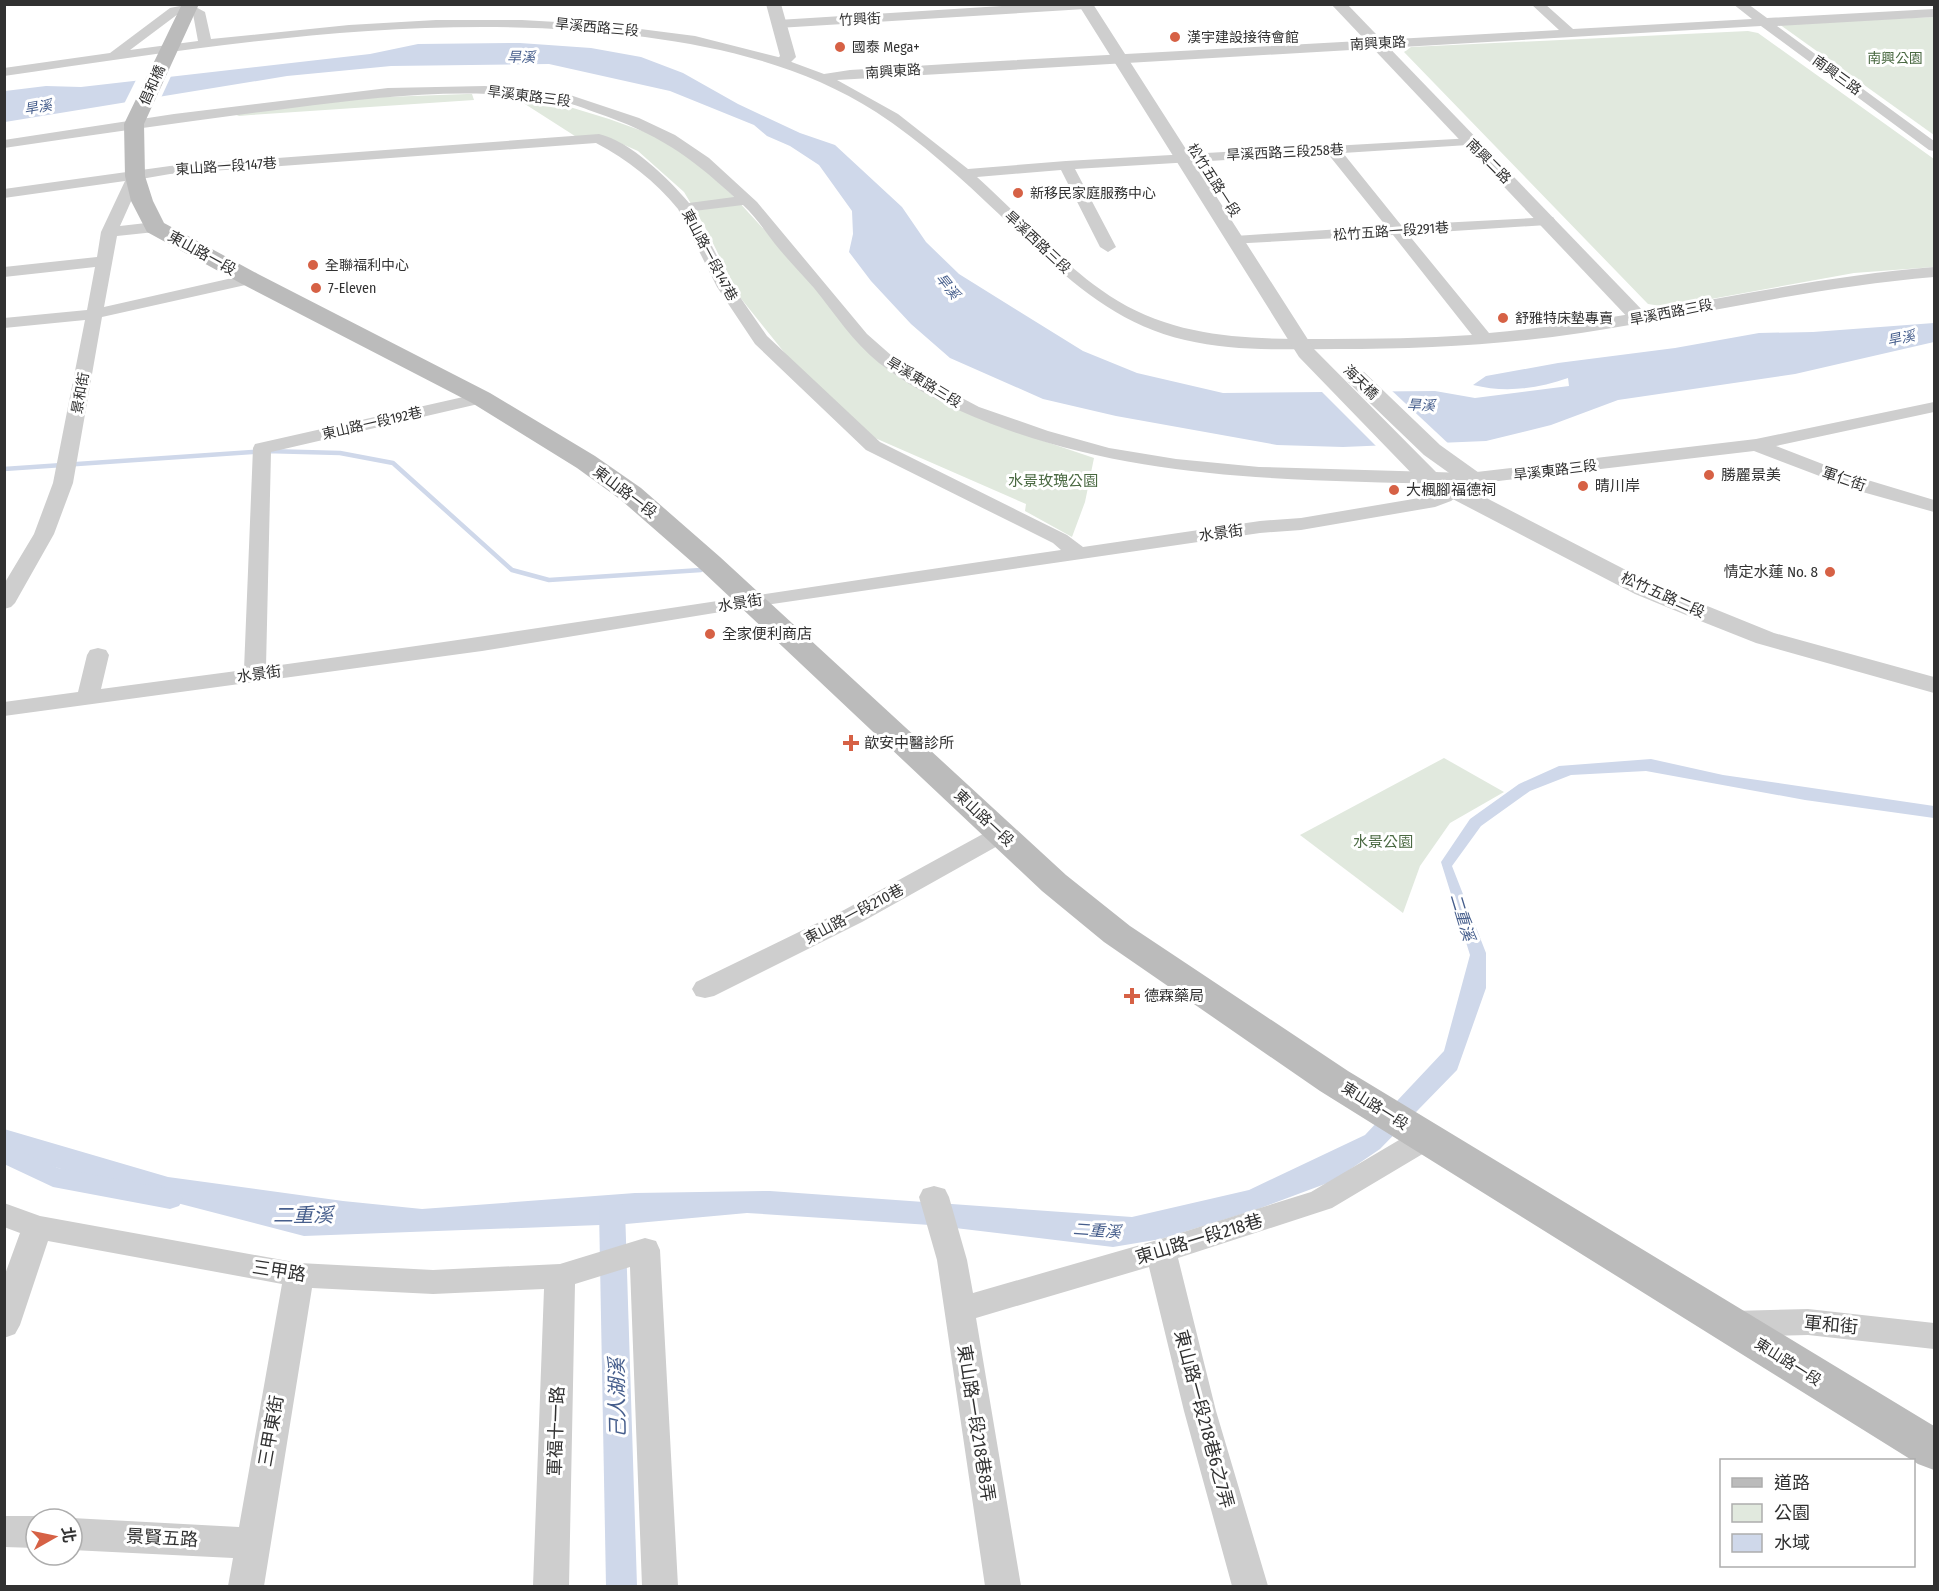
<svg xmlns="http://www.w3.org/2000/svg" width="1939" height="1591" viewBox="0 0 1939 1591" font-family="'Fira Sans Condensed','Noto Sans TC',sans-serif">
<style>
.green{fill:#e1e9de}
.water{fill:#cfd8ea}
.pier{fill:#fff}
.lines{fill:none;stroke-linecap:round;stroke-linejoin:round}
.stream{stroke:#cfd8ea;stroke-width:4.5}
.canal{fill:#cfd8ea;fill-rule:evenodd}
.minor{fill:#cecece;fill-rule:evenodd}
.tertiary{fill:#cecece;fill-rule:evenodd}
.secondary{fill:#bbb;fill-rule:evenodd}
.poi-dot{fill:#d66145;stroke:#fff;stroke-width:2}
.labels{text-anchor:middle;stroke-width:6;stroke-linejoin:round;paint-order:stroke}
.far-street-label{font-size:14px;fill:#313131;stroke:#fff}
.far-poi-label{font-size:14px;fill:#313131;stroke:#fff;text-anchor:start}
.far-water-label{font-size:14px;font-style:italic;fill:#465e8c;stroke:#fff}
.far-park-label{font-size:14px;fill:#4a6942;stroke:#fff}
.street-label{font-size:15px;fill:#313131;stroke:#fff}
.poi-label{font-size:15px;fill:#313131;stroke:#fff;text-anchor:start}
.park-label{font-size:15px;fill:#4a6942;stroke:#fff}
.water-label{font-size:16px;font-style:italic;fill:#465e8c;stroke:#fff}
.near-street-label{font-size:18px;fill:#313131;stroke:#fff}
.near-water-label{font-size:20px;font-style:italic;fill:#465e8c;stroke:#fff}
</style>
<rect width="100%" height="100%" fill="#fff"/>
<g class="green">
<polygon points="1934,17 1934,135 1779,24"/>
<polygon points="1748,31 1758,33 1934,159 1934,267 1854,273 1667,307 1648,304 1404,52 1411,47"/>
<polygon points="467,94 472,94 474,100 251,115 239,116 231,113 358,98"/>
<polygon points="514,97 547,100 609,119 648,133 678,149 708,172 737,200 812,282 854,338 999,426 1094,458 1085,502 1072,537 1025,511 1026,504 875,438 796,367 739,296 705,227 684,192 638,151 604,136 578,138"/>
<polygon points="1444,758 1504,792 1450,823 1420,866 1403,913 1300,835"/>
</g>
<g class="water">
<path d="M520,43L591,48L641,57L683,73L738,104L800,133L835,145L902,207L926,242L959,274L1083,351L1137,373L1223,393L1435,391L1475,398L1569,386L1568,378C1537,389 1505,393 1473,385L1486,376L1558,363L1675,348L1759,333L1813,332L1934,323V342L1795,374L1618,400L1551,425L1486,441L1343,447L1277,445L1116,416L1043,399L950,358L911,324L871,281L849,252L853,234L852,211L819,165L790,146L767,136L754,125L670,91L549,64L391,66L287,76L5,122V91L46,86L81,87L186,75L370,54L418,44Z"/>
<polygon points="1651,759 1723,775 1934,806 1934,818 1805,800 1646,771 1571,775 1530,791 1481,826 1452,866 1486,953 1486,988 1457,1070 1380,1149 1333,1181 1258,1209 1161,1239 1113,1247 930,1225 747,1213 626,1224 304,1236 150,1196 5,1152 4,1129 168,1177 343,1201 422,1209 635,1193 770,1191 1132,1217 1249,1190 1365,1135 1444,1051 1470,955 1441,862 1470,819 1519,784 1559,766"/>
</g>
<g class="pier">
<polygon points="172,74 160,100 123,106 137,78"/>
<polygon points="1389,388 1451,446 1379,449 1319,389"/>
</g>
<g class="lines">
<polyline class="stream" points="4,469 266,451 340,453 393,463 512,570 549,580 701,570"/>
<g class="canal">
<polygon points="4,1144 58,1168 170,1189 179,1192 183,1199 179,1206 170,1209 53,1187 4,1164"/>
<polygon points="612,1199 621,1202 625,1209 637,1586 606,1586 599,1209 603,1202"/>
</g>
<g class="minor">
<path d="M190,4L205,12L211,39L349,25L436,20H522L609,25L695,36L778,57L824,74L850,70L964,63L1559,30L1531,4H1545L1573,29L1752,19L1733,4H1748L1767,18L1934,9V17L1777,26L1934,141V151L1929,150L1761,26L837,80L898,114L968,169L1066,161L1473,138L1475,141L1468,145L1343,153L1401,225L1553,217L1555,220L1553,223L1547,225L1408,234L1489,333C1638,320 1784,279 1934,267V277C1815,287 1700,315 1581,333C1500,345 1420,349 1337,349C1287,349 1235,352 1185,340C1107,322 1057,269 1001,216C962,179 922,142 876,112C806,67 726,48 645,37C432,9 215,45 4,76V68L110,53L170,8ZM188,12L193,14L198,41L130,50L178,14ZM1328,154L1386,226L1235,236L1229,238L1227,241L1229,244L1393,235L1472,335C1424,338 1377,339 1330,339C1256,339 1183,340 1118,301C1065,269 1023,218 977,177L1061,170L1100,247L1108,252L1116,247L1075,169Z"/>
<polygon points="1033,4 1091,5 1085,9 778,28 772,24 778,20"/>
<path d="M485,86L570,95L639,118L675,135L709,158L757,202L867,334L892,356L928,380L979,407L1048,431L1109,448L1176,459L1259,467L1468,473L1756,439L1934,402V412L1776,446L1851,475L1934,500V512L1859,491L1754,451L1473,484L1451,501L1435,507L1301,530L1260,533L751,607L482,651L4,716V702L78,692L87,655L90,650L98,648L106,650L109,655L101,689L244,670L253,448L255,444L481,393L487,394L490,398L487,402L271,452L266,667C532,631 796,588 1061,550L1053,543L866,450L755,344L717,287L678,209C655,181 628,160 596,143L170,174L141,179L120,226L155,222L163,227L155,232L117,236L104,307L250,274L258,279L250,284L102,317L73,483L54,534L15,603L11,607L4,609V584L34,534L53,483L85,320L4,328V318L87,310L95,267L4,277V267L97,257L101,232L125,181L4,198V189L170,166L599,134C630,141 669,179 689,203L734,197C689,155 656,133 597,113C586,109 574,104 562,102C475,85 379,97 292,108C196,120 100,134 4,148V140L174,114L388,88ZM743,205C755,216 765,231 775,244C787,259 801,273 814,288C835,314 853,342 879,363C918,393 963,414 1008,430C1153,481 1297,480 1448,484L1431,496L1301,518L1260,521L1083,547L1067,535L880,442L767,336L733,287L694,211Z"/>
<polygon points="1001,826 1010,829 1013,834 1010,839 862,922 714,996 705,998 696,996 692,989 696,982 844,910 992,829"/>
<polygon points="1426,1127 1436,1130 1441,1138 1436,1146 1332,1208 1178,1258 1216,1411 1268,1586 1232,1586 1184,1411 1149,1267 976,1318 1021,1586 985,1586 937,1260 919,1197 923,1189 934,1186 945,1189 949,1197 967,1260 973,1293 1161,1239 1311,1192 1416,1130"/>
<polygon points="4,1203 40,1216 299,1263 433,1270 560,1264 645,1238 656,1241 660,1250 678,1586 642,1586 630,1267 575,1284 569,1586 533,1586 544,1289 433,1294 312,1288 264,1586 228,1586 233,1558 72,1550 72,1518 239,1527 282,1284 48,1241 20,1325 15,1334 4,1338 4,1277 20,1233 4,1227"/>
<polygon points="1808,1309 1934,1323 1934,1349 1808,1335 1732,1337 1721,1333 1716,1324 1721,1315 1732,1311"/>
<polygon points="4,1516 36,1516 43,1519 36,1519 36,1548 4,1547"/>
</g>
<g class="tertiary">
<polygon points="766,4 781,4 796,57 788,65 776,65 774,62 780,56"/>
<polygon points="1078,4 1093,4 1314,349 1436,472 1653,584 1774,633 1934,677 1934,693 1756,643 1703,622 1635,594 1420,482 1299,357"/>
<polygon points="1331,4 1347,4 1646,314 1649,318 1646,322 1632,322"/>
<polygon points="1356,371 1364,372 1440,445 1489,480 1493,485 1489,490 1481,492 1473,490 1424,455 1348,382 1345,377 1348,372"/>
</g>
<polygon class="secondary" points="182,4 199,4 144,124 145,176 153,201 164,223 258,274 490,393 595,456 641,488 720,557 1066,875 1130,926 1348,1071 1934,1426 1934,1470 1918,1464 1320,1091 1104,942 1042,891 700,569 621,500 577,468 472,403 242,284 147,232 131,201 125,176 124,124"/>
</g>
<g class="poi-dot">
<circle cx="1175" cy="37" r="6"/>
<circle cx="840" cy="47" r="6"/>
<circle cx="1018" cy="193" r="6"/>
<circle cx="313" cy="265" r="6"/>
<circle cx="316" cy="288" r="6"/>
<circle cx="1503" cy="318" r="6"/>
<circle cx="1709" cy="475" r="6"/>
<circle cx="1583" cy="486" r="6"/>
<circle cx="1394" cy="490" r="6"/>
<circle cx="1830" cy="572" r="6"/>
<circle cx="710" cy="634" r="6"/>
<path d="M848 734h6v6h6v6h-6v6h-6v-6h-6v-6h6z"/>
<path d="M1129 987h6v6h6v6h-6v6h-6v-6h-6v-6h6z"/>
</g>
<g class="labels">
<g class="far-street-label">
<text transform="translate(860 19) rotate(-3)" y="5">竹興街</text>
<text transform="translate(597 27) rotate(5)" y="5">旱溪西路三段</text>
<text transform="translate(1378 43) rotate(-3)" y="5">南興東路</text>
<text transform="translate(893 71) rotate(-4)" y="5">南興東路</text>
<text transform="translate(1837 75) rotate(36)" y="5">南興三路</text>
<text transform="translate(152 85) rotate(-66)" y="5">倡和橋</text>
<text transform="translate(529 96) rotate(7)" y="5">旱溪東路三段</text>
<text transform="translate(1285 152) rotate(-3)" y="5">旱溪西路三段258巷</text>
<text transform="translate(1489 161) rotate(45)" y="5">南興二路</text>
<text transform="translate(226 166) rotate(-4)" y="5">東山路一段147巷</text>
<text transform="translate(1214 180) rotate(57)" y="5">松竹五路一段</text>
<text transform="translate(1391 231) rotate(-4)" y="5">松竹五路一段291巷</text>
<text transform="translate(1038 242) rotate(43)" y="5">旱溪西路三段</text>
<text transform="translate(710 255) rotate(62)" y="5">東山路一段147巷</text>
<text transform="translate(1671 312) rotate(-11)" y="5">旱溪西路三段</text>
<text transform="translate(924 382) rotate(31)" y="5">旱溪東路三段</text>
<text transform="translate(1361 382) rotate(44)" y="5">海天橋</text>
<text transform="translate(80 393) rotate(-80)" y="5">景和街</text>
<text transform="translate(372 423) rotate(-13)" y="5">東山路一段192巷</text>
<text transform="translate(1555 470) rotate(-7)" y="5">旱溪東路三段</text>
</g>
<g class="far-poi-label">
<text x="1187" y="42">漢宇建設接待會館</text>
<text x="852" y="52">國泰 Mega+</text>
<text x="1030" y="198">新移民家庭服務中心</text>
<text x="325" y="270">全聯福利中心</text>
<text x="328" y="293">7-Eleven</text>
<text x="1515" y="323">舒雅特床墊專賣</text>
</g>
<g class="far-water-label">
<text x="521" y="62">旱溪</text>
<text transform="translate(38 107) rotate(-10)" y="5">旱溪</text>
<text transform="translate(948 286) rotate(51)" y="5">旱溪</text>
<text transform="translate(1901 338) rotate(-12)" y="5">旱溪</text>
<text transform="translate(1421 405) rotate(2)" y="5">旱溪</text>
</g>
<g class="far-park-label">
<text x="1895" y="63">南興公園</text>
</g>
<g class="street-label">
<text transform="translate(202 253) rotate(29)" y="5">東山路一段</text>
<text transform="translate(1844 479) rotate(19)" y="5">軍仁街</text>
<text transform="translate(625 492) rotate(37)" y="5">東山路一段</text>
<text transform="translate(1221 533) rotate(-8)" y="5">水景街</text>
<text transform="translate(1663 595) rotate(24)" y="5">松竹五路二段</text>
<text transform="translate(740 603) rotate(-9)" y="5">水景街</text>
<text transform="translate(259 674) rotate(-8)" y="5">水景街</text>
<text transform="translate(984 818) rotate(43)" y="5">東山路一段</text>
<text transform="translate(854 914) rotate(-28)" y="5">東山路一段210巷</text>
<text transform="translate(1375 1106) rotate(32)" y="5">東山路一段</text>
<text transform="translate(1788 1362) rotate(32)" y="5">東山路一段</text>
</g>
<g class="poi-label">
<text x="1721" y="480">勝麗景美</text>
<text x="1595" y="491">晴川岸</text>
<text x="1406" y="495">大楓腳福德祠</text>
<text x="1818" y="577" text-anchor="end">情定水蓮 No. 8</text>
<text x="722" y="639">全家便利商店</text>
<text x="864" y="748">歆安中醫診所</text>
<text x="1144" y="1001">德霖藥局</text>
</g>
<g class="park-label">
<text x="1053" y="486">水景玫瑰公園</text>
<text x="1383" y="847">水景公園</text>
</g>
<g class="water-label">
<text transform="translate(1463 917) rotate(73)" y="6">二重溪</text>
<text transform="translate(1097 1230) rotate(4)" y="6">二重溪</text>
</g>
<g class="near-street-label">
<text transform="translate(1199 1239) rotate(-17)" y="6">東山路一段218巷</text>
<text transform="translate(279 1271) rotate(9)" y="6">三甲路</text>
<text transform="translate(1831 1325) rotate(5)" y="6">軍和街</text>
<text transform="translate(1204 1419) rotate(75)" y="6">東山路一段218巷6之7弄</text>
<text transform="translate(976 1423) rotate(81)" y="6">東山路一段218巷8弄</text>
<text transform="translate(271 1431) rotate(-80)" y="6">三甲東街</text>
<text transform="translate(556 1431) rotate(-88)" y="6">軍福十一路</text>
<text transform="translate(162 1538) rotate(3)" y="6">景賢五路</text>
</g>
<g class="near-water-label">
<text x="303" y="1222">二重溪</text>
<text transform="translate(617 1398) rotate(-91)" y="7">己人湖溪</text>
</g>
</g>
<rect width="1939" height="1591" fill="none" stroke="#313131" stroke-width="12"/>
<rect x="1720" y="1459" width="195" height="108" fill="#ffffff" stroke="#adadad" stroke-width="1.5"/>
<rect x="1732" y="1478" width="30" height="9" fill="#bbbbbb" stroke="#adadad" stroke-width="1.5"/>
<text x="1774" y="1489" font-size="18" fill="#313131">道路</text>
<rect x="1732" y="1504" width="30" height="18" fill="#e1e9de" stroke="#adadad" stroke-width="1.5"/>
<text x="1774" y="1519" font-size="18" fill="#313131">公園</text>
<rect x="1732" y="1534" width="30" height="18" fill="#cfd8ea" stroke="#adadad" stroke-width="1.5"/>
<text x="1774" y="1549" font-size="18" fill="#313131">水域</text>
<g transform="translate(54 1537) rotate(81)"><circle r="28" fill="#ffffff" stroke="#adadad" stroke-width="1.5"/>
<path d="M0-4.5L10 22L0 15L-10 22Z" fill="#d66145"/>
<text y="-9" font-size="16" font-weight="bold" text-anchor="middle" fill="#313131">北</text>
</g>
</svg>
